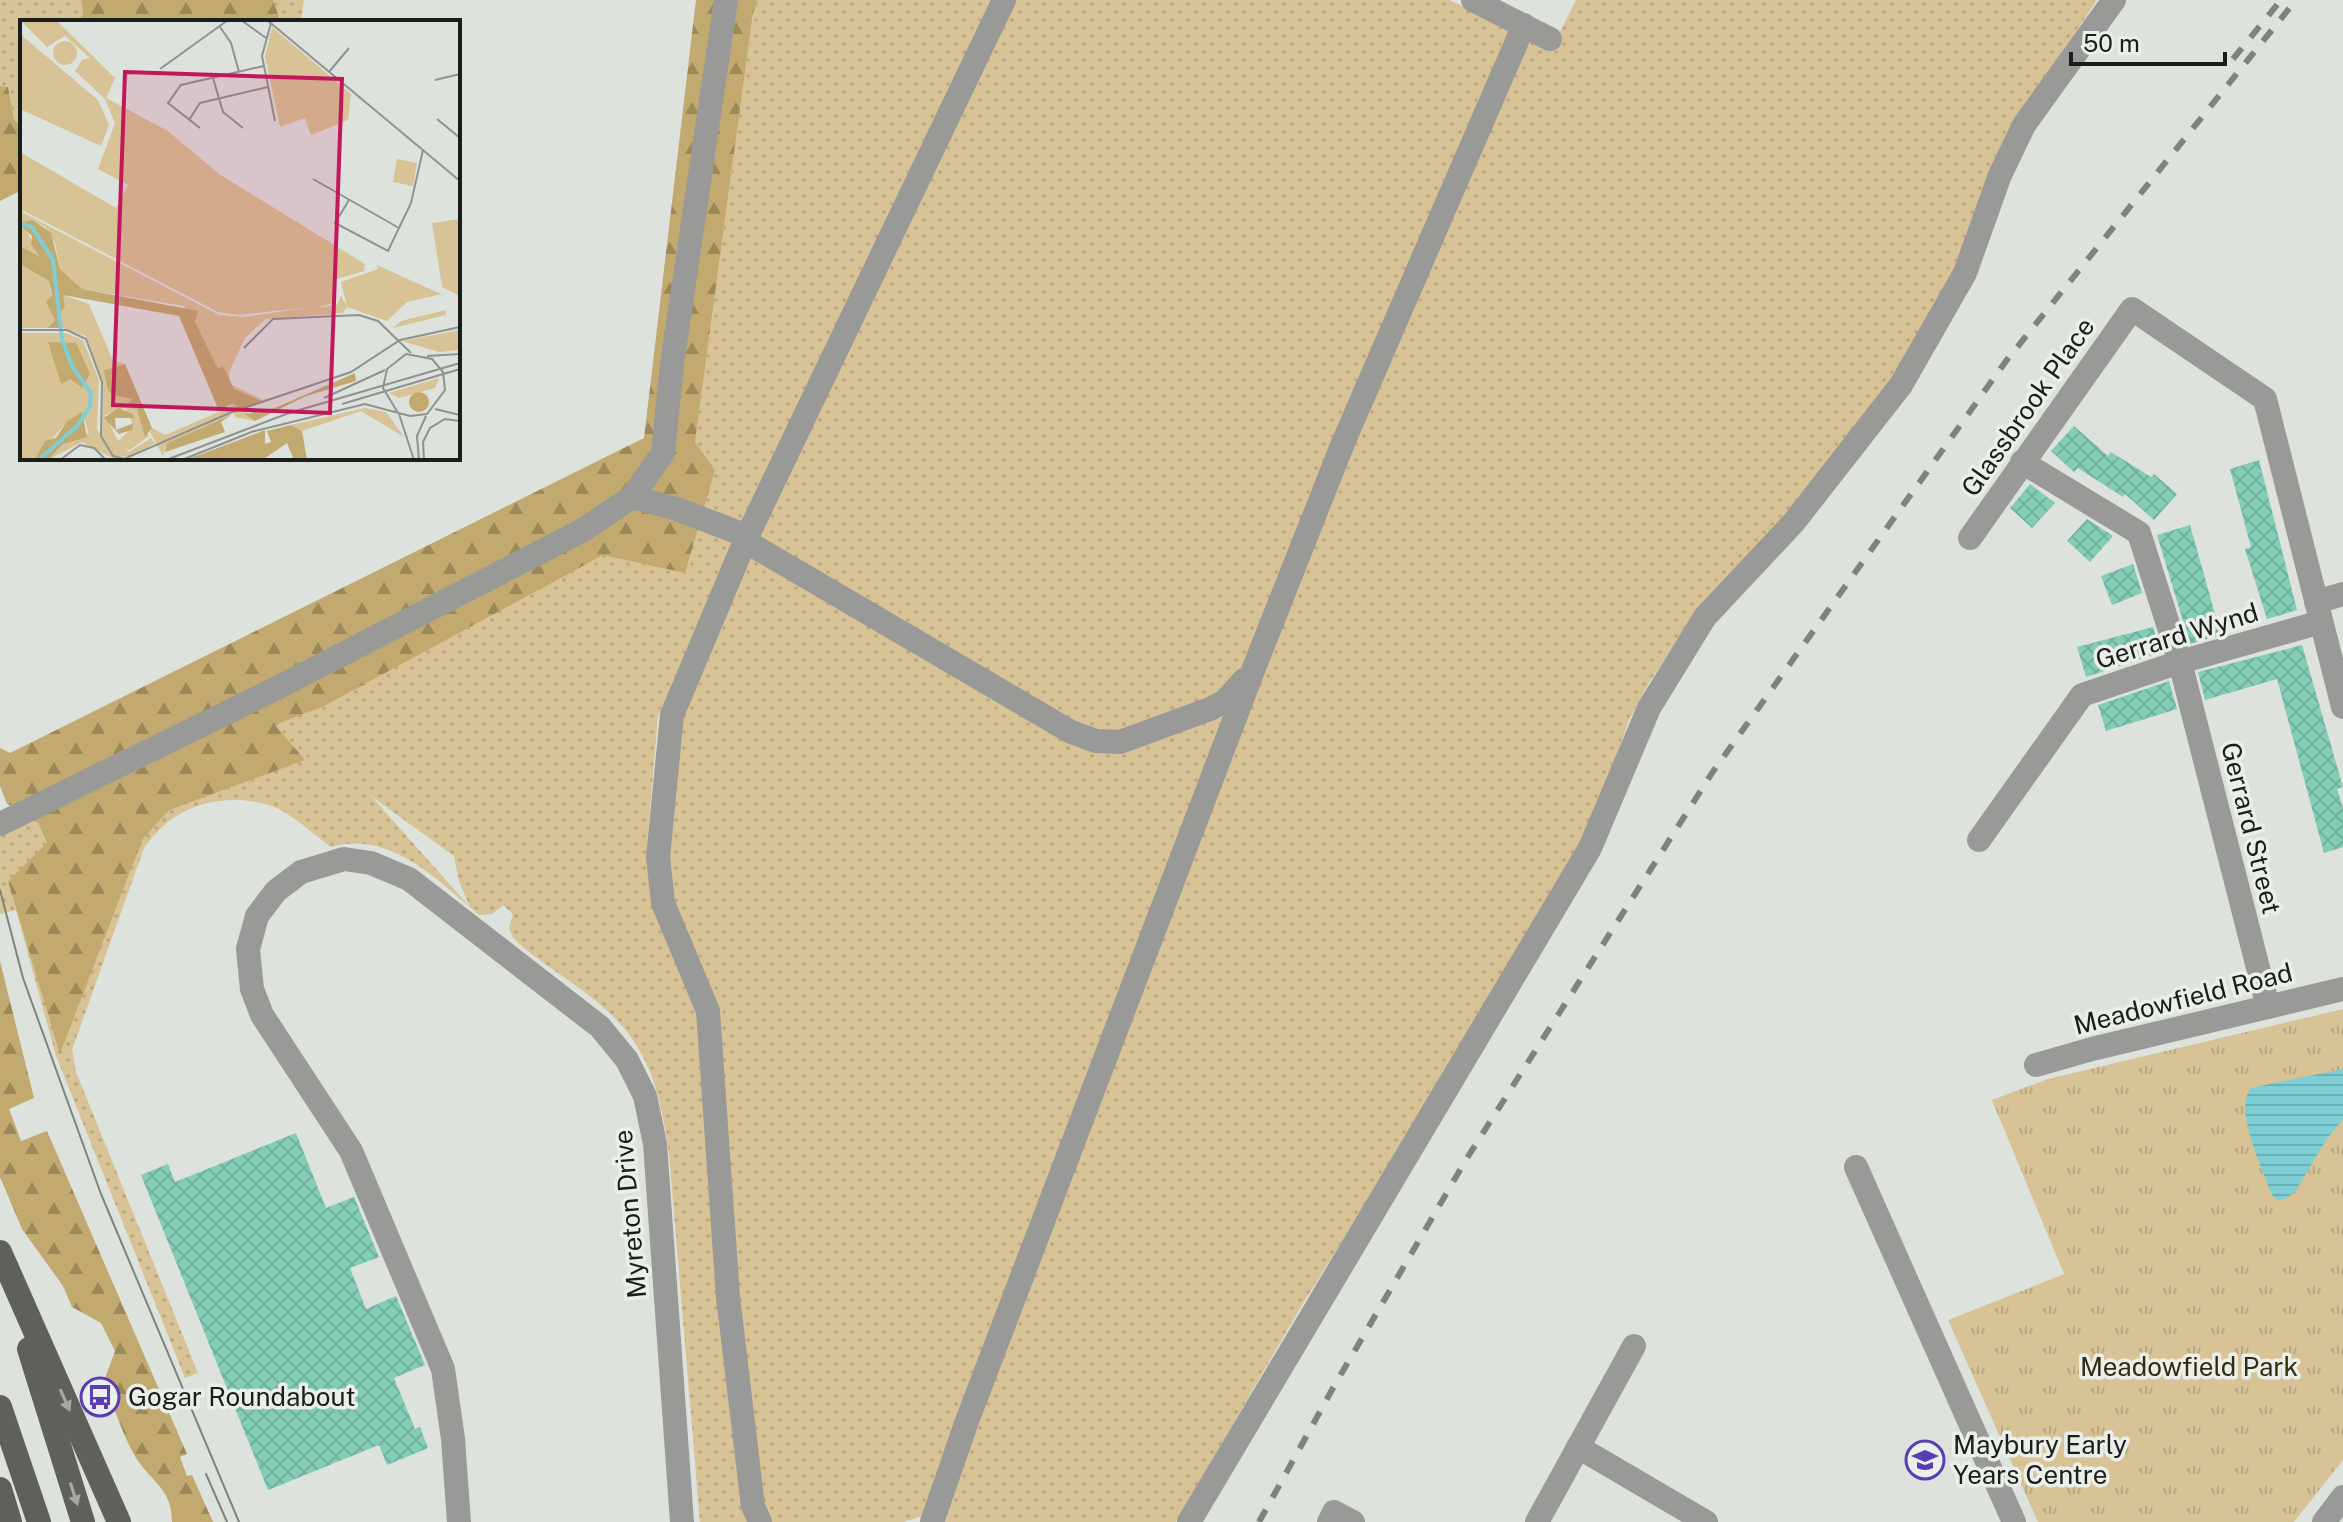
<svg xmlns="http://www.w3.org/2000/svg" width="2343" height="1522" viewBox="0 0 2343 1522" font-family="'Public Sans',sans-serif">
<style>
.grass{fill:url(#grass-dots);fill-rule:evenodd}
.forest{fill:url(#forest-firs)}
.park{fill:url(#park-tufts)}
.water{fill:url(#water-rules)}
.building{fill:url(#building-cross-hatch)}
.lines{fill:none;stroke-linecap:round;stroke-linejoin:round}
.minor{stroke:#999a97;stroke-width:24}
.major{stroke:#5f605c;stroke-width:24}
.tram{stroke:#7f837f;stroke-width:2}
.rail{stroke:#7f837f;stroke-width:6;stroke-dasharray:14 14;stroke-linecap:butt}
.oneway{fill:#a4a8a3}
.labels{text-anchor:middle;stroke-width:7;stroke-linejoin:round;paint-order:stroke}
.street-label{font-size:26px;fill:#1b1d1b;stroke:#eaefea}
.park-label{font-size:26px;fill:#352a0f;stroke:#eaefea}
.poi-label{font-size:26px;fill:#1b1d1b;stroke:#eaefea;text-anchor:start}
.inset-river{fill:none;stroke:#7dced5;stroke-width:4}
.inset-road{fill:none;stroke:#8f938f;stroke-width:2}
.view{fill:#c2185b;fill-opacity:0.15;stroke:#c2185b;stroke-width:4}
.inset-edge{fill:none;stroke:#1b1d1b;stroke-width:4}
</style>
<defs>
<pattern id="grass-dots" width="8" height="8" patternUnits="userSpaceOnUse" patternTransform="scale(2)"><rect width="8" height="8" fill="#d7c395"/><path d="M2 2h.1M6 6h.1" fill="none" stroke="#b8a780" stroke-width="1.8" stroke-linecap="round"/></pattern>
<pattern id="forest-firs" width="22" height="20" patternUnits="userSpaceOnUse" patternTransform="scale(2)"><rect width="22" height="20" fill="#c1a96f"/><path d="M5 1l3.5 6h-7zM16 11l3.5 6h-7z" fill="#9c895a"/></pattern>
<pattern id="park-tufts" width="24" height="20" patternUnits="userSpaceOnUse" patternTransform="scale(2)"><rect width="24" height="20" fill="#d7c395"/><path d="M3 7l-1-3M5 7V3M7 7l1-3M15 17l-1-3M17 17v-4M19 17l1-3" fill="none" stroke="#b8a780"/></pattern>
<pattern id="water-rules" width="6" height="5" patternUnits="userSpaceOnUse" patternTransform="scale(2)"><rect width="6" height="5" fill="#7dced5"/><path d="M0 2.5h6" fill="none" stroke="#6bb0b6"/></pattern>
<pattern id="building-cross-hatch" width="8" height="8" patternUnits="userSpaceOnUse" patternTransform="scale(2)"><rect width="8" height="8" fill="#83cdb7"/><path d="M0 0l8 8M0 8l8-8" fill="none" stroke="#71b09d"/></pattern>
</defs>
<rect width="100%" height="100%" fill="#dde2dd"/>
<g class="grass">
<polygon points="0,0 81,0 83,14 78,22 22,22 22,128 14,119 8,87 0,86"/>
<polygon points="273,0 304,0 301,22 281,22"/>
<path d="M758,0H999L742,534L658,716L647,845L652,889L699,1007L749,1522H700L669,1154C660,1090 649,1044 597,1002C570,979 538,962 513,938L509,928L513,914L503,905L492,914L479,915C437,880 391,830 331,847C316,836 302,823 286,813C257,795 209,796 180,814C165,822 154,835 144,848L72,1050L76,1072L198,1373L185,1378L56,1056L16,910L0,914V835L715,471L695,442L753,13ZM371,796L454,856L459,881L470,907Z"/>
<polygon points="1014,0 1449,0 1552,48 1576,0 2097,0 2007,137 1936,317 1861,426 1681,634 1649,683 1629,720 1576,869 1302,1305 1176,1522 937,1522 924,1516 903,1522 765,1522 759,1514 713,1012 667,894 680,714 709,640"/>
</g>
<g class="forest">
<polygon points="81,0 273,0 281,22 78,22 83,14"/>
<polygon points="696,0 758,0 753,13 695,442 715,470 685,573 603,555 324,706 275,725 305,760 169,810 142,840 60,1054 8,881 47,843 35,816 7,804 0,786 0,748 10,753 644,438"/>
<polygon points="0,86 8,87 14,119 22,128 22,190 0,201"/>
<path d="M0,961L34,1098L9,1109L21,1141L47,1131L187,1454L180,1457L187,1476L192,1475L213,1522H172C172,1488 152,1483 136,1458C122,1435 114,1406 104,1381L115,1351L101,1323L72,1307L63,1286L22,1229L0,1177Z"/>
</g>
<polygon class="park" points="2343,1009 2343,1460 2294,1522 2038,1522 1948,1320 2064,1274 1992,1100 2048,1079"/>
<path class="water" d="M2343,1069V1119L2326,1140L2295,1192L2285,1199L2277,1200L2272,1195C2263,1170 2233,1109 2251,1088Z"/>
<g class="building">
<polygon points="2074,426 2108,456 2111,452 2151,477 2154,474 2177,494 2154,520 2125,494 2123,497 2078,468 2074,472 2051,451"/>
<polygon points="2259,460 2297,610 2267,619 2245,549 2251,547 2230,469"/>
<polygon points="2030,484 2055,503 2032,528 2010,508"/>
<polygon points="2087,519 2113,536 2090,562 2067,541"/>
<polygon points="2190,525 2221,635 2190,644 2157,535"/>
<polygon points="2133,564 2142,593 2112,605 2101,576"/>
<polygon points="2153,627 2161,652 2086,677 2077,647"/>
<polygon points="2302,645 2343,787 2337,789 2343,808 2343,847 2324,853 2277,679 2205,700 2198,672"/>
<polygon points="2169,681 2177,709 2106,731 2098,705"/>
<polygon points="296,1133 326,1208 354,1197 379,1257 350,1268 366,1309 396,1296 425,1365 394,1378 415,1429 420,1427 428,1448 387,1465 379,1445 268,1490 141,1175 168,1164 175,1182"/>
</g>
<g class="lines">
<g class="minor">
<polyline points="1473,0 1550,39"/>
<polyline points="2022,462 2139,533 2180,662 2268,1007"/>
<polyline points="632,497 677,509 742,534"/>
<polyline points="1970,538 2132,309 2265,399 2343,707"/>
<polyline points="745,541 1071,732 1096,741 1120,742 1210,709 1225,701 1244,680"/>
<polyline points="2316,602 2343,594"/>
<polyline points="0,824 275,689 583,530 632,497 663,453 672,364 726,0"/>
<polyline points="1979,840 2082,695 2180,662 2321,622"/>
<polyline points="2036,1065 2092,1049 2343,989"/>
<polyline points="1856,1167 2014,1522"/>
<polyline points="1578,1447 1706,1522"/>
<polyline points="459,1522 453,1439 443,1369 351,1151 262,1015 252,989 248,949 257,916 276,891 301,872 344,859 371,863 409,879 600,1027 627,1060 645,1096 655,1144 682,1522"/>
<polyline points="760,1522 753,1506 728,1297 708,1011 663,903 658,857 672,715 745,541 1004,0"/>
<polyline points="932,1522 967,1421 1254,668 1343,443 1524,25"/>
<polyline points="1189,1522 1590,848 1649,708 1705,617 1794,522 1901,385 1965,273 2000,175 2024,125 2114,0"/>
<polyline points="1329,1522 1334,1512 1353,1522"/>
<polyline points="1537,1522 1634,1346"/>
<polyline points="2324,1522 2343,1497"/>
</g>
<g class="major">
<polyline points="0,1252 119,1522"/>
<polyline points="29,1349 83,1522"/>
<polyline points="0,1407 39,1522"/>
<polyline points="0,1489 10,1522"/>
</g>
<g class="tram">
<polyline points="0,890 23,978 101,1194 239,1522"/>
<polyline points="206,1474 227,1522"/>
</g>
<g class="rail">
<polyline points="2233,59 2281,0"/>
<polyline points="1259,1522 1333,1388 1467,1158 1712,773 2006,361 2296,0"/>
</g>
</g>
<defs><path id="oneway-solid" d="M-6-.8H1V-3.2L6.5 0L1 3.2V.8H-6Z" transform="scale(2)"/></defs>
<g class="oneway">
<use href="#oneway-solid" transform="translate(65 1400) rotate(66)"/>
<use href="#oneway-solid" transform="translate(74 1494) rotate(72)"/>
</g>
<defs>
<symbol id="bus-ring" viewBox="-11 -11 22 22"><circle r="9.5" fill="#eaefea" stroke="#5a3cb4" stroke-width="1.5"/><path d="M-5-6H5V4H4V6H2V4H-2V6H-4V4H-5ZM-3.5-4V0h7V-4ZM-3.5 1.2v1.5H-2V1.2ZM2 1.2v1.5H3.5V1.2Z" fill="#5a3cb4"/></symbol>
<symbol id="school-ring" viewBox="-11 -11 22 22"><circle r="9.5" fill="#eaefea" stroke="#5a3cb4" stroke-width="1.5"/><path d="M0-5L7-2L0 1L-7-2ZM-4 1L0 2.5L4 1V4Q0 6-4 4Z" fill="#5a3cb4"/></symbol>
</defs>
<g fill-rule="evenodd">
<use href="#bus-ring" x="78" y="1375" width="44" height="44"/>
<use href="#school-ring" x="1903" y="1438" width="44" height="44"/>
</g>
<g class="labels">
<g class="street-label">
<text transform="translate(2028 407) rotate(-55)" y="9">Glassbrook Place</text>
<text transform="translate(2177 636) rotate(-17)" y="9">Gerrard Wynd</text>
<text transform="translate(2251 828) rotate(76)" y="9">Gerrard Street</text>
<text transform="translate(2183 999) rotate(-14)" y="9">Meadowfield Road</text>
<text transform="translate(630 1214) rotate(-95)" y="9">Myreton Drive</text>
</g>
<g class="park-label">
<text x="2189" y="1376">Meadowfield Park</text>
</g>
<g class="poi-label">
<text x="128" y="1406">Gogar Roundabout</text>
<text x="1953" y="1454">Maybury Early<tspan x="1953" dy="30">Years Centre</tspan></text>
</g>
</g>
<g transform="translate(20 20)">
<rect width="440" height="440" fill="#dde2dd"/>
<path d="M0,0H36L95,58L86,78L148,111L199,154L345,244L344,251L314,260L316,282L295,288L317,285L321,276L327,286L321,262L358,249L357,245L421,274L387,282L367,301L327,287L323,293L246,299L225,318L209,352L210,364L243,380L290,366L223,388L235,401L215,397L164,286L62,269L40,249L35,223L25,207L13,200L7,212L20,238L0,226V191L199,295L223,297L292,287L218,295L198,292L0,189V132L96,188L108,165L78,149L95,103L85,79L55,51L62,40L70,38L45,16L27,27ZM0,14L78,80L89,105L81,126L0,89ZM33 33a12 12 0 1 1 24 0a12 12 0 1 1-24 0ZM440,199V276L422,267L412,203ZM0,244L29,261L35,300L27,308H0ZM43,275L69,284L93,341L105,344L92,347L96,374L112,379L129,416L110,430L104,428L109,432L131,418L135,423L111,436L95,437L82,417L83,362L66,316L43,308L38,295L45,287ZM105,388L114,406L98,421L85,395ZM426,290V295L373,308L381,301ZM440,310V330L419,332L382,321ZM0,313H46L63,320L79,360L77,409L96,440L62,422L28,440L43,424L69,413L62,393L47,401L15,440H0ZM29,322L56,324L64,350L62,368L50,359L41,363ZM419,358L415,368L379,378L369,373ZM208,388L211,395L147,423L143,436L130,412L132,408L145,415ZM345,388L366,392L384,417L341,391L282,411L271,405Z" fill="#d7c395" fill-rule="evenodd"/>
<path d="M13,200L31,213L40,249L62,269L178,291L175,302L198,349L203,346L214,369L244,382L219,389L213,383L199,391L159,296L43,275L45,287L39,295L43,308H27L35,300L26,282L32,275L29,261L0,244V226L20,237L11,224L12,216L2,207V202ZM28,322L56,323L70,354L62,368L50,359L41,364ZM105,344L132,408L125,417L117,389L105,387L112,379L91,374L87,367L84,350ZM335,353L336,361L286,376L235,401L225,394L255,388ZM389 382a10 10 0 1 1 20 0a10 10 0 1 1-20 0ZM98,388L113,394L114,398H95L96,410L114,403L112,410L99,414L84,398ZM62,392L67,417L43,424L28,440H15L25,421L36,418L47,401ZM211,395L201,402L205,412L145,432L147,423ZM271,405L282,411L287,440H274L267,423L242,440H166L245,410V424L251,422L247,411Z" fill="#c1a96f"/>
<path d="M252,7L331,74L328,100L291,115L285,98L260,107L245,36Z" fill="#d7c395"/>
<path d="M377,139L397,143L393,166L373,162Z" fill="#d7c395"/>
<path class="inset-river" d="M2,204L12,207L33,240L42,319L52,346L71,373L70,386L58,405L19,440"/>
<path class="inset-road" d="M221,0L246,18M247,0L440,161M251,3L242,36L255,101M200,7L211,23L219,52M140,49L208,0M309,52L329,28M193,58L203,92L223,108M415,60L440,54M417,99L440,118M169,100L180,83L248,67M180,108L148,83L161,65L244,46M293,159L379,208M329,180L315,203L368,231L391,183L403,130M0,310H47L66,319L82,362L81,416L93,436L104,439L212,392L331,352L380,320L440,307M224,328L253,299L339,295L358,301L391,333M407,336L440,334M304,378L365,350M322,384L440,349M415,389L440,395M379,394L394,440M231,412L345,384L390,396L407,394L425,370L423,352L412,339L386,334L367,349L363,368L378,393M40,440L60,425L74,428L86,440M146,440L269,393L440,343M162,440L234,411M399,440L397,416L406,396M404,440L403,422L410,408L425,399L440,401"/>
<path class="view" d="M105,52L322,59L310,393L93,385Z"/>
<rect width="440" height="440" class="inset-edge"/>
</g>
<path d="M2071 52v12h154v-12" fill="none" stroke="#1b1d1b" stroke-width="4"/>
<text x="2083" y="52" font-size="24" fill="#1b1d1b" stroke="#eaefea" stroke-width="6" paint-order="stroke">50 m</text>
</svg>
